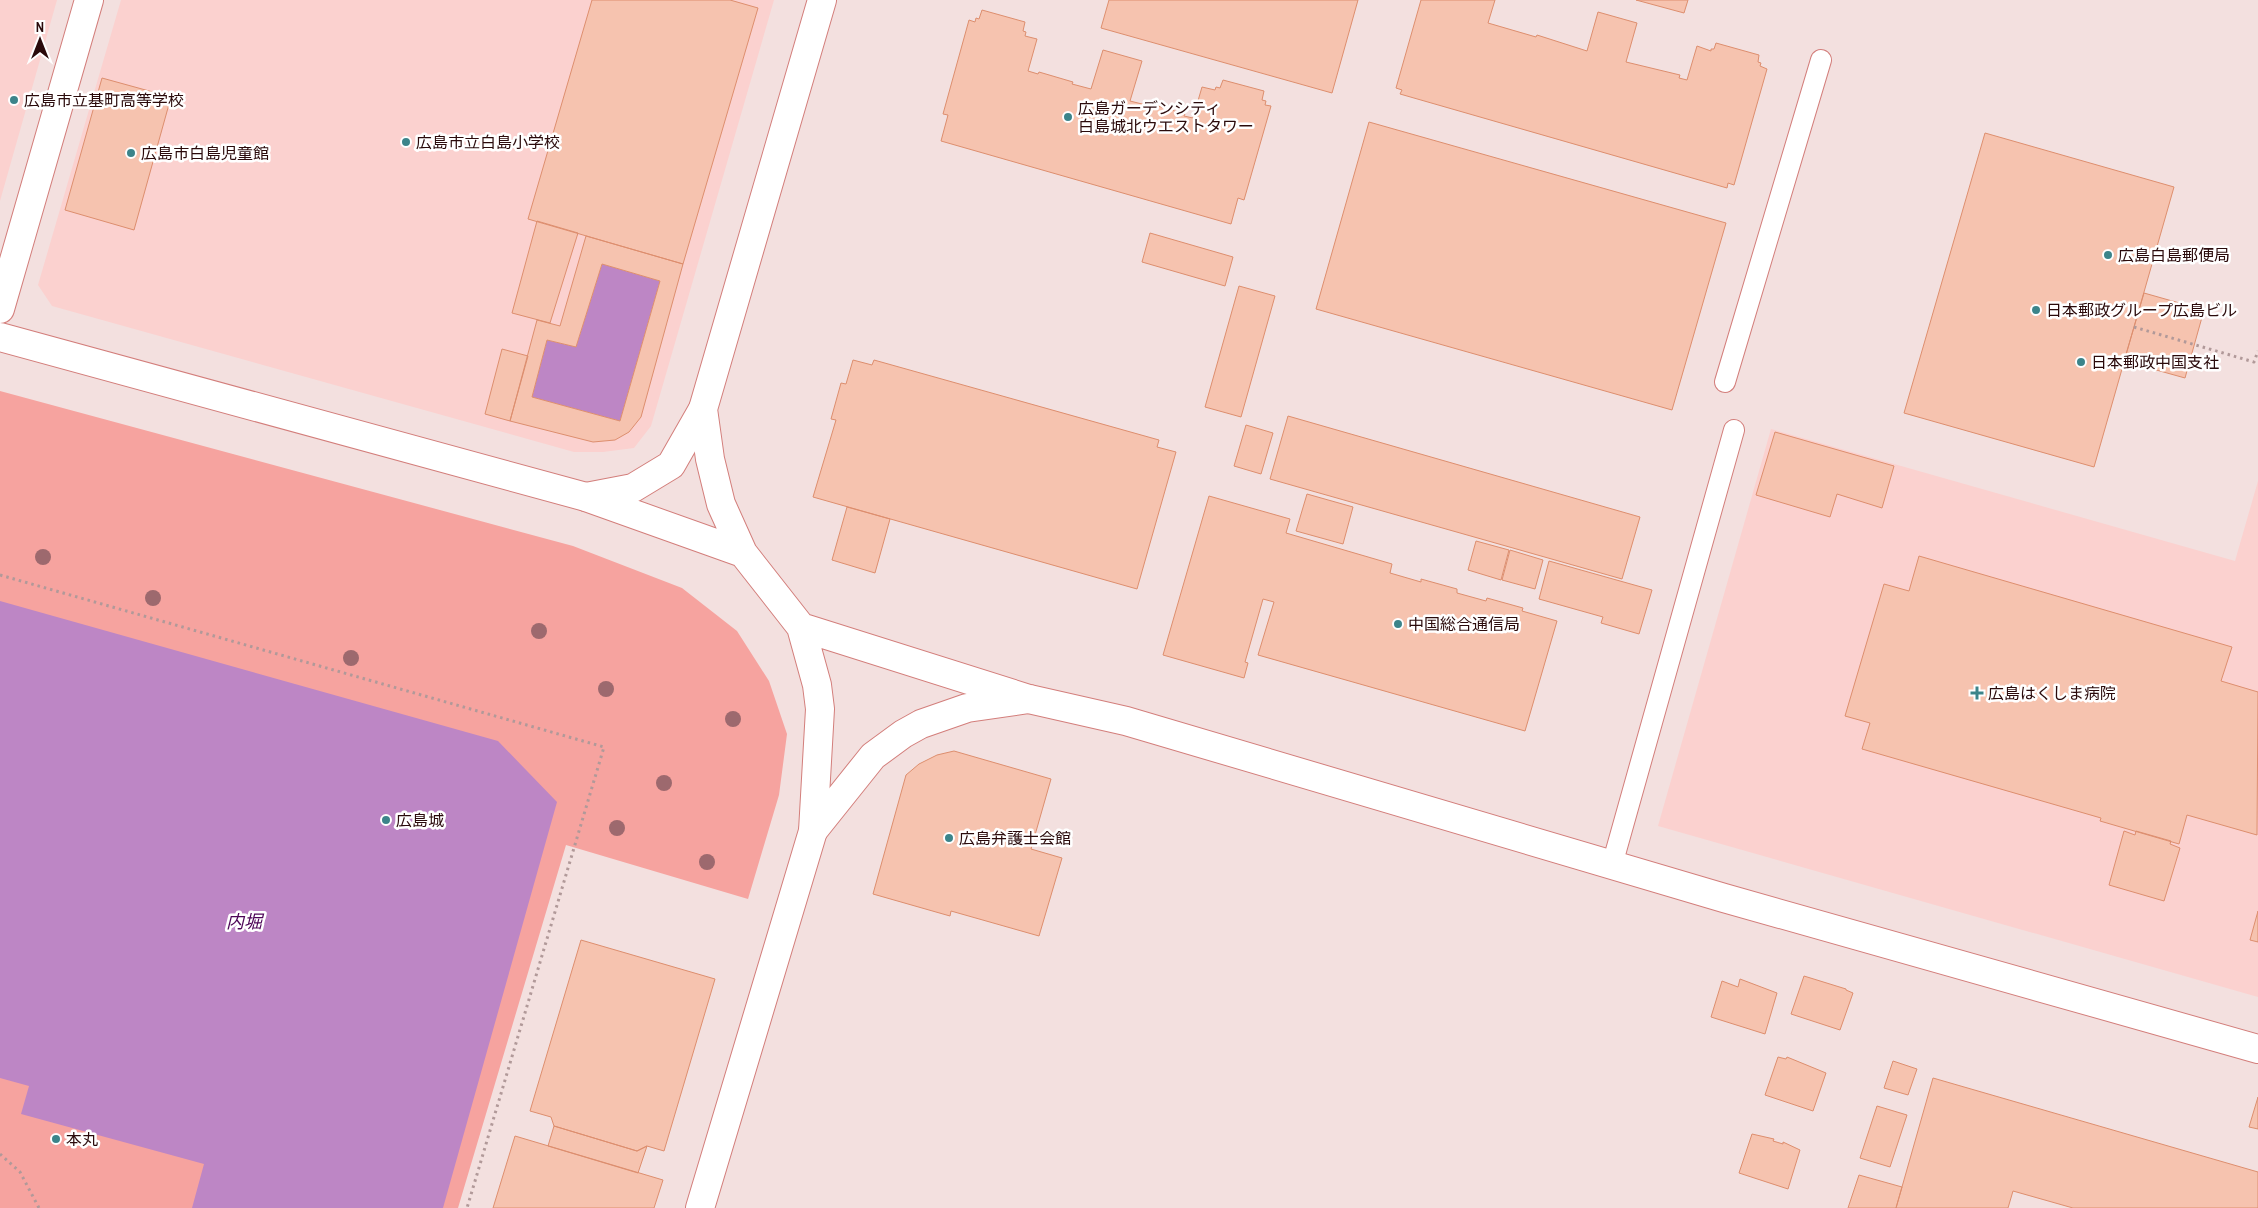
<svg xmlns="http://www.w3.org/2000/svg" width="2258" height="1208" font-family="'Archivo Narrow','Noto Sans JP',sans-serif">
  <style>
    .built { fill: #fbd1cf }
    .green { fill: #f6a39f }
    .water { fill: #bd86c5 }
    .building { fill: #f6c3af; stroke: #dd8e6e; fill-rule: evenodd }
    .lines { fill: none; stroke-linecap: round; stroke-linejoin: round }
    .service-casing { stroke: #d37e7b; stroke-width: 22 }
    .minor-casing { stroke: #d37e7b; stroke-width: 30 }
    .tertiary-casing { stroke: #d37e7b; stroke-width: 30 }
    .path { stroke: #b19999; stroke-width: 3; stroke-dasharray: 2.5 4; stroke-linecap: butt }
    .service { stroke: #fff; stroke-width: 20 }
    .minor { stroke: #fff; stroke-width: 28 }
    .tertiary { stroke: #fff; stroke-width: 28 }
    .tree { fill: #9d696e }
    .poi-dot { fill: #3c848a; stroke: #fff; stroke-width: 2 }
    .labels { text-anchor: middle; stroke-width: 5; stroke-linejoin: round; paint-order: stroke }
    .poi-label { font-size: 16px; fill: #2a0a0b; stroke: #fff; text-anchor: start }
    .water-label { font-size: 18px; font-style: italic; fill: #4d0557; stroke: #fff }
  </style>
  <rect width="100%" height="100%" fill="#f3e0df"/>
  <!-- built -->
  <path class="built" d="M0 0H57L0 201Z
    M121 0H774L651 426 634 448 603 452H574L52 306 38 285Z
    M1771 429 2235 561 2258 481V997L1658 826Z"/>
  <!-- green -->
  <path class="green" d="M0 391 573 546 682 588 737 631 769 681 787 734 779 795 748 899 566 845 458 1208H0Z"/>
  <!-- water -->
  <path class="water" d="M602 264 660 281 620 421 532 397 547 340 576 347Z
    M0 601 498 741 557 802 443 1208H192L204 1164 21 1114 29 1086 0 1078Z"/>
  <!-- building -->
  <path class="building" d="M592 0H730L758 8 683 264 528 219Z
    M1109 0H1358L1332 93 1101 28Z
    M1421 0H1495L1488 23 1536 37 1537 35 1587 51 1598 12 1637 23 1626 62 1680 75 1679 78 1687 80 1697 46 1711 51V49H1714L1716 43 1759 55 1758 62 1761 63 1760 66 1767 69 1734 185 1728 183 1727 188 1400 94 1402 90 1396 88Z
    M1636 0H1688L1684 13Z
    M982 10 1025 22 1023 31 1026 32 1025 36 1037 39 1028 71 1038 74 1039 72 1073 82 1072 84 1091 89 1103 50 1142 61 1130 101 1150 106 1151 104 1185 114 1184 116 1193 118 1202 87 1215 90 1216 87 1220 88 1223 80 1264 91 1262 100 1266 101 1265 105 1271 106 1244 200 1238 198 1231 224 941 141 948 115 943 114 969 20 975 22 976 18 979 19Z
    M102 78 171 97 134 230 65 210Z
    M1369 122 1726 223 1672 410 1316 309Z
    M1985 133 2174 187 2094 467 1904 413Z
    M537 221 578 233 550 323 512 313Z
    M1150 233 1233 257 1225 286 1142 262Z
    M586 236 683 264 641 417 629 432 615 440 593 442 510 421 537 320 560 326ZM602 264 660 281 620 421 532 397 547 340 576 347Z
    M1239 286 1275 296 1241 417 1205 407Z
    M2144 293 2204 310 2185 378 2124 361Z
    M502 349 528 356 510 421 485 414Z
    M853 360 872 365 874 360 1159 440 1157 447 1176 452 1137 589 813 497 836 420 831 419 841 383 846 384Z
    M1288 416 1640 517 1622 579 1270 479Z
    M1246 425 1273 433 1261 474 1234 466Z
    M1775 432 1894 466 1882 508 1837 494 1830 517 1756 495Z
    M1307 494 1353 507 1343 544 1296 531Z
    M1209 496 1290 519 1286 533 1392 564 1390 573 1421 582V579L1457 589V593L1486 601 1487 598 1523 608 1522 611 1557 621 1525 731 1258 655 1274 602 1263 599 1245 662 1248 663 1244 678 1163 655Z
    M847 507 890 519 875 573 832 560Z
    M1476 541 1509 550 1501 580 1468 570Z
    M1510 550 1543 560 1535 589 1502 580Z
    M1919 556 2232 647 2221 681 2258 692 2257 835 2187 815 2179 844 2100 821 2101 818 1862 749 1870 723 1845 716 1884 584 1909 591Z
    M1549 561 1652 590 1639 634 1601 623 1603 617 1539 599Z
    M954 751 1051 779 1031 849 1062 858 1039 936 951 911 950 916 873 894 906 775 919 764 937 755Z
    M2124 831 2135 835 2136 831 2171 841 2170 844 2180 848 2164 901 2109 885Z
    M2258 911V942L2250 940Z
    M581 940 715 979 664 1151 647 1146 637 1151 554 1126 551 1117 530 1111Z
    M1804 976 1846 989V990L1853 993 1840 1030 1791 1014Z
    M1740 979 1777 993 1765 1034 1711 1017 1722 981 1738 987Z
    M1778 1057 1786 1059 1787 1057 1826 1073 1813 1111 1765 1095Z
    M1893 1061 1917 1069 1908 1095 1884 1088Z
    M1933 1078 2258 1172V1208H2073L2013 1191 2008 1208H1896Z
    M2258 1097V1129L2249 1127Z
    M1877 1106 1907 1115 1890 1167 1860 1158Z
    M554 1126 637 1151 647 1146 638 1173 548 1146Z
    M1752 1134 1774 1139 1773 1141 1783 1144V1142L1800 1150 1788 1189 1739 1173Z
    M515 1136 663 1180 654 1208H493Z
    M1859 1175 1902 1187 1896 1208H1848Z"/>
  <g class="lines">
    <!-- service casing -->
    <g class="service-casing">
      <path id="service" d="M1725 382 1821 60
        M1612 865 1734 430"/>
    </g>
    <!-- minor casing -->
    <g class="minor-casing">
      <path id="minor" d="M0 309 89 0
        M586 497 633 488 671 465 703 409
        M813 831 873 756 903 734 921 724 967 708 1029 699"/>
    </g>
    <!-- tertiary casing -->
    <g class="tertiary-casing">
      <path id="tertiary" d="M0 337 586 497 743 553
        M801 627 1029 699 1126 721 1724 898 2258 1049
        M700 1208 813 831 820 709 817 685 801 627 743 553 721 504 710 459 703 409 822 0"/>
    </g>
    <!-- path -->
    <path class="path" d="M2134 327 2254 362 2258 351
      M0 575 604 747 467 1208
      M0 1154 20 1172 39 1208"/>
    <!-- service -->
    <use href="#service" class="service"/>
    <!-- minor -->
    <use href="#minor" class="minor"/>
    <!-- tertiary -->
    <use href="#tertiary" class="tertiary"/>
  </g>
  <!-- trees -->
  <g class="tree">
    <circle cx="43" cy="557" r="8"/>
    <circle cx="153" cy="598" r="8"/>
    <circle cx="539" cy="631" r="8"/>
    <circle cx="351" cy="658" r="8"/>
    <circle cx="606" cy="689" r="8"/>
    <circle cx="733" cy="719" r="8"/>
    <circle cx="664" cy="783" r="8"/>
    <circle cx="617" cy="828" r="8"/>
    <circle cx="707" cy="862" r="8"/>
  </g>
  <!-- markers -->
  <g class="poi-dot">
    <circle cx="14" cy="100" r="5"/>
    <circle cx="1068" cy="117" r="5"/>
    <circle cx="406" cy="142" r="5"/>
    <circle cx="131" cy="153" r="5"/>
    <circle cx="2108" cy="255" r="5"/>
    <circle cx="2036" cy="310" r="5"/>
    <circle cx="2081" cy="362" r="5"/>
    <circle cx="1398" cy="624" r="5"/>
    <path d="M1974.5 685.5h5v5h5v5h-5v5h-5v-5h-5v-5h5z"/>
    <circle cx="386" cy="820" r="5"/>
    <circle cx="949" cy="838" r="5"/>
    <circle cx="56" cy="1139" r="5"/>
  </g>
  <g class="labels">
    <!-- poi labels -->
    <g class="poi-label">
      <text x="24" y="106">広島市立基町高等学校</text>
      <text x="1078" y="114">広島ガーデンシティ<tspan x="1078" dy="18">白島城北ウエストタワー</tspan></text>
      <text x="416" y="148">広島市立白島小学校</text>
      <text x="141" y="159">広島市白島児童館</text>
      <text x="2118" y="261">広島白島郵便局</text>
      <text x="2046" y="316">日本郵政グループ広島ビル</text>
      <text x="2091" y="368">日本郵政中国支社</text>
      <text x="1408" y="630">中国総合通信局</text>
      <text x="1988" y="699">広島はくしま病院</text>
      <text x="396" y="826">広島城</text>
      <text x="959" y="844">広島弁護士会館</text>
      <text x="66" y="1145">本丸</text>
    </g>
    <!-- water labels -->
    <g class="water-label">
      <text x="244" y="928">内堀</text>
    </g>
  </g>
  <!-- north arrow -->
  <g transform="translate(40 40)" stroke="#ffffff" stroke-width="4" paint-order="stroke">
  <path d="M0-4L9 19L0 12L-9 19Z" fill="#2a0a0b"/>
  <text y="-8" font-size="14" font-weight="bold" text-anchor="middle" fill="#2a0a0b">N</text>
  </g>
</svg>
